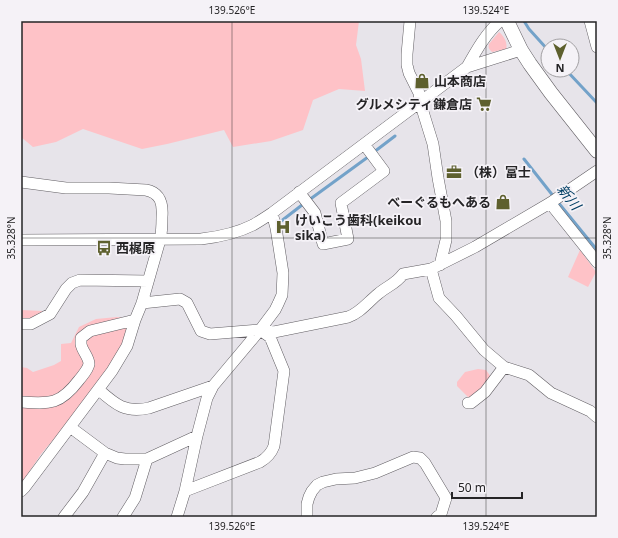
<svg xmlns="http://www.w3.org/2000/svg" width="618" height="538" font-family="'Noto Sans','Noto Sans JP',sans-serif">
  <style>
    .green { fill: #fec2c7 }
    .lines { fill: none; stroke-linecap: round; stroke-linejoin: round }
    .stream { stroke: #73a2c9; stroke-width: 3 }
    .minor-casing { stroke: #615e63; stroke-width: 12 }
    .major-casing { stroke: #615e63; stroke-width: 15 }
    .minor { stroke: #fff; stroke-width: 11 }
    .major { stroke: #fff; stroke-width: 14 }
    .ticks { fill: none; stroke: #252426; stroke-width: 1; stroke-opacity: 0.45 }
    .labels { text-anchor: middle; stroke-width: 3.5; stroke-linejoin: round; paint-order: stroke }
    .poi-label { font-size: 13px; font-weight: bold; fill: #252426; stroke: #f5f2f7; text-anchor: start }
    .water-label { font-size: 14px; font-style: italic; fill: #044065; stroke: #f5f2f7 }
    .neatline { fill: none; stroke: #252426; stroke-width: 1.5 }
    .ticks-label { font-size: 10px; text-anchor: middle; fill: #252426 }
  </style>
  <rect width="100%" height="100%" fill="#e7e4ea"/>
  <!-- green -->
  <path class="green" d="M21 21H359L356 45 361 59 365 91 339 89 313 100 303 130 271 141 233 147 224 130 167 144 142 149 83 129 56 142 33 147 21 137Z
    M499 32C504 36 508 43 506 49L492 52C489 49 488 48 489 44Z
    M580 250 596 272 588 287 568 277Z
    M21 310 43 311 33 318 21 320Z
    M117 317 125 318 85 330V364L60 395 47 400 21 399V367L27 368 33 372 54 365 61 361V344L71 343 79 327 96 319Z
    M129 327 119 351 110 368 69 421 41 454 21 484V405L36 407 85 379 84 342 94 333Z
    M478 369 486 370 491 377 480 390 472 398 468 397 457 386V382L465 372Z"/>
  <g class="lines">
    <!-- stream -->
    <path class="stream" d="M524 21 529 29 548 50
      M566 70 597 103
      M374 152 395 136
      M524 159 554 197
      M309 200 368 157
      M557 201 597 250
      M280 222 302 205"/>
    <!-- minor casing -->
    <g class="minor-casing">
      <path id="minor" d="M410 21 407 54V65L409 73 419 93 420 102 433 144 438 178 446 221V240L440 265
        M590 21 597 47
        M467 67C476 51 486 33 500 21
        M21 182 66 188H109L146 190C161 193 163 204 162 217 162 225 162 232 160 240L142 303 135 320 127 346 112 371 25 487 21 491
        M299 192 315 213 323 244 348 239 341 203 384 171 364 144
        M550 203 597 262
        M21 240 201 239C219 237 237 233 253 225 260 221 266 217 272 213L467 67 521 50
        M431 269 439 298 456 316 484 350 504 367 529 375 551 393 590 411 597 417
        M142 303 180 299 187 303 201 331 210 334 260 330 274 332 348 317C360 313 368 302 378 294 387 286 396 284 403 274L431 269 475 247 550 203 597 171
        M21 324H31L50 314 66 289 72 283 80 280 148 281
        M99 390C116 405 125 413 149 408L213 386
        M21 402C50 404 60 405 79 380 82 376 88 370 89 364 89 357 82 351 81 344 81 343 81 338 81 338L90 331 135 320
        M468 403H471L485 392 504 367
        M70 427 105 453 117 458 125 459H147L197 436
        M185 491 260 462C267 458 271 454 274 446L284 371 270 337 260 330
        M64 517 83 492 105 453
        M123 517 135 498 147 459
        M177 517 185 491 197 436 207 398 213 386 260 330 275 310 278 304 282 295 283 273 276 228 272 213
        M307 517V504L309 497 312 491 317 485 323 482 336 479 355 478 375 473 413 457 420 458 425 463 446 498 441 514 437 517"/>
    </g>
    <!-- major casing -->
    <g class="major-casing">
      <path id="major" d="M507 21 521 50 530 64 551 93 597 151"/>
    </g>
    <!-- minor -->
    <use href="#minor" class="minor"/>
    <!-- major -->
    <use href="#major" class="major"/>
  </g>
  <!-- ticks -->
  <path class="ticks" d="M232 21V517M486 21V517M21 238H597"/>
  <!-- icons -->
  <defs>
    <g id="shop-bare" transform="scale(1.2)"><path d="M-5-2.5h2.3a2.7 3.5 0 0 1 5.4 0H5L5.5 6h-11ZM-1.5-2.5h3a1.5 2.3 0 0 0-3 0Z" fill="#5e602e" stroke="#f5f2f7" stroke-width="2.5" paint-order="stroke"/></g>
    <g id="supermarket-bare" transform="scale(1.2)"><path d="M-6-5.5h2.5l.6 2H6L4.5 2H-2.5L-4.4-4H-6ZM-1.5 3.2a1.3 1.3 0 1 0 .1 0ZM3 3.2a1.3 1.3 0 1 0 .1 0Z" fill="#5e602e" stroke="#f5f2f7" stroke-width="2.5" paint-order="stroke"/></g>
    <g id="office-bare" transform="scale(1.2)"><path d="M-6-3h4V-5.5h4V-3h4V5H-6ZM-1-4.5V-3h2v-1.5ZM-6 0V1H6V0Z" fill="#5e602e" stroke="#f5f2f7" stroke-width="2.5" paint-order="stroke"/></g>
    <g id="hospital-bare" transform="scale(1.2)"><path d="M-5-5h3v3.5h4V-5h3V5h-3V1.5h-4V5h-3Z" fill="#5e602e" stroke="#f5f2f7" stroke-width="2.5" paint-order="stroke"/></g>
    <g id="bus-bare" transform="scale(1.2)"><path d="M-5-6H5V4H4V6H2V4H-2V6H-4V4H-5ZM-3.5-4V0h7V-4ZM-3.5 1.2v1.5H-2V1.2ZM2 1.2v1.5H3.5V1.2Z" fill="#5e602e" stroke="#f5f2f7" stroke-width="2.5" paint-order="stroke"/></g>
  </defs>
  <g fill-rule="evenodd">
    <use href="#shop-bare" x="422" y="81"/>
    <use href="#supermarket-bare" x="484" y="104"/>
    <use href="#office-bare" x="454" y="172"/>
    <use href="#shop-bare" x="503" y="202"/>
    <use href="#hospital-bare" x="283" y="227"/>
    <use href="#bus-bare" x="104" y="248"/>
  </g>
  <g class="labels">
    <!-- poi labels -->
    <g class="poi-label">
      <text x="434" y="86">山本商店</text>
      <text x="472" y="109" text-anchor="end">グルメシティ鎌倉店</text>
      <text x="466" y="177">（株）富士</text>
      <text x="491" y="207" text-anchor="end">べーぐるもへある</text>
      <text x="295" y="225">けいこう歯科(keikou<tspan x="295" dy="15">sika)</tspan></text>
      <text x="116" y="253">西梶原</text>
    </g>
    <!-- water labels -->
    <g class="water-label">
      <text transform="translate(569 197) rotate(51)" y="5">新川</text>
    </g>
  </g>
  <!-- border -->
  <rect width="618" height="538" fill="none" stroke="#f5f2f7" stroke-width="44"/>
  <!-- north arrow -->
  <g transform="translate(560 58) rotate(180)"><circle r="19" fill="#f5f2f7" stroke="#a2a0a3"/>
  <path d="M0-3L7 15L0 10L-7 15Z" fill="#5e602e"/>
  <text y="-6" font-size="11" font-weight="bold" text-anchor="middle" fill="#252426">N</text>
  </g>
  <!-- scale -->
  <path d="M452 492v6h70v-6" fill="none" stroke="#252426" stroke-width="2"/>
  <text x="458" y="492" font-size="12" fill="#252426" stroke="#f5f2f7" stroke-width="3" paint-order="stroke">50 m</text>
  <rect x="22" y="22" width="574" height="494" class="neatline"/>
  <g class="ticks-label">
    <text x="232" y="14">139.526°E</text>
    <text x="486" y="14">139.524°E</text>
    <text transform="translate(607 238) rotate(-90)" y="4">35.328°N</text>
    <text transform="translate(11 238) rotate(-90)" y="4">35.328°N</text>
    <text x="232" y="530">139.526°E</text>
    <text x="486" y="530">139.524°E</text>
  </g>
</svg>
